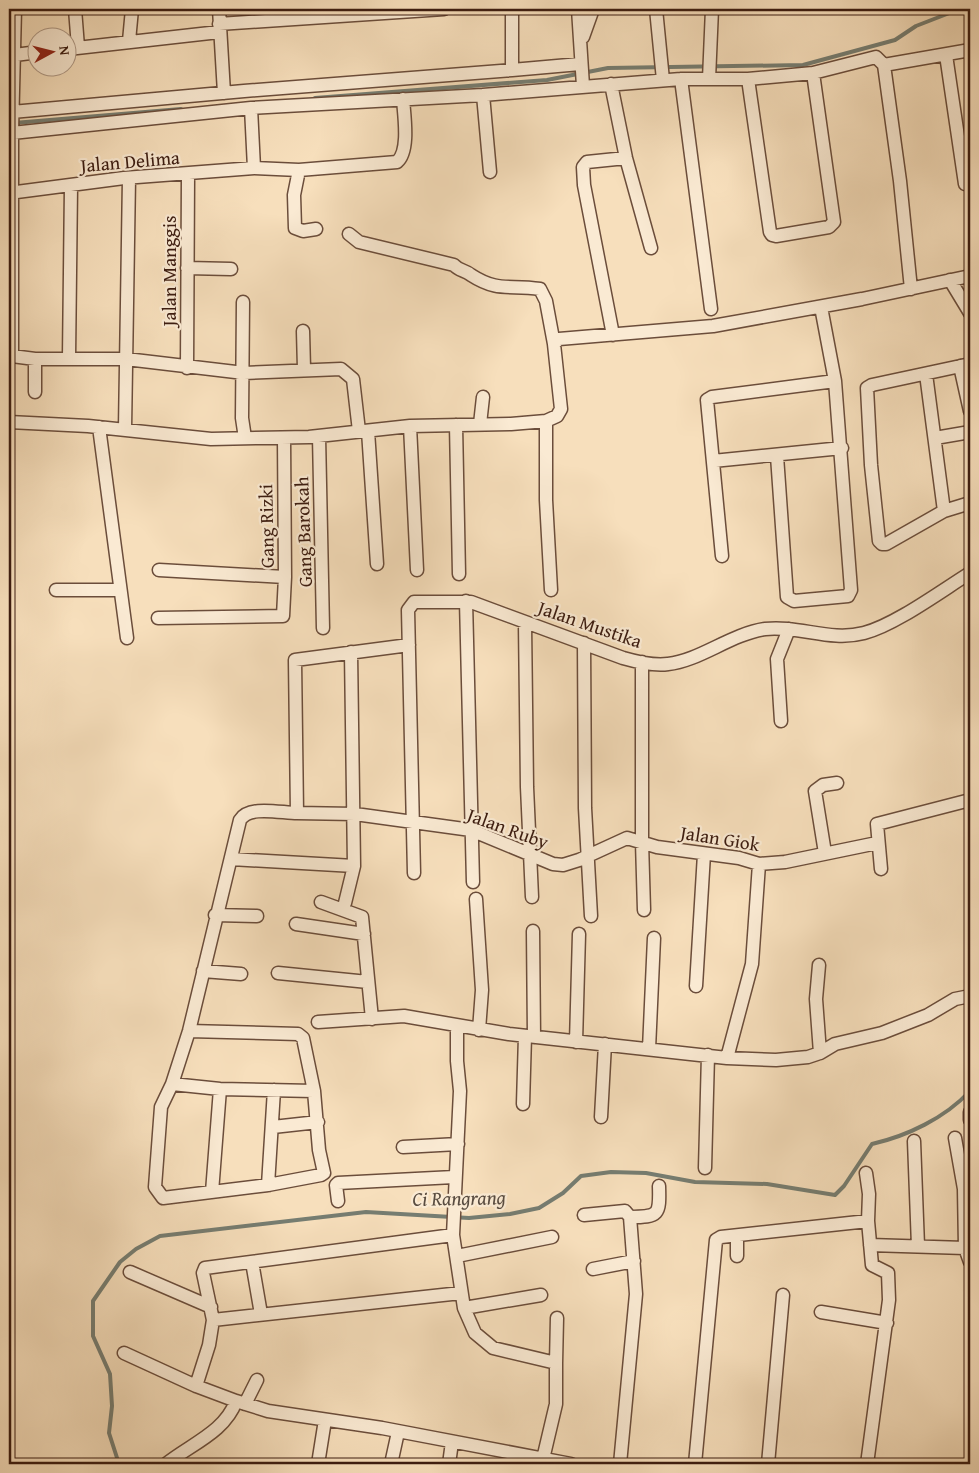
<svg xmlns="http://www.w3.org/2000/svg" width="979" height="1473" font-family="'Gentium Book Plus',serif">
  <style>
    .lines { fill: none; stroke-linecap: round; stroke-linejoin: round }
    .stream { stroke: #767d71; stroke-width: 4 }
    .minor-casing { stroke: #6b4d3b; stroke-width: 15 }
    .minor { stroke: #faead3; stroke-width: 12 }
    .labels { text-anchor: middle; stroke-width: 4.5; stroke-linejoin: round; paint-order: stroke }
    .street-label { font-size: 19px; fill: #3c1c10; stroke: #faead3 }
    .water-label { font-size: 20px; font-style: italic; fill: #594c40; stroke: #faead3 }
  </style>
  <rect width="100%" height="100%" fill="#f7dfbc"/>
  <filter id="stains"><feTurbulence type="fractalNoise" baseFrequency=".004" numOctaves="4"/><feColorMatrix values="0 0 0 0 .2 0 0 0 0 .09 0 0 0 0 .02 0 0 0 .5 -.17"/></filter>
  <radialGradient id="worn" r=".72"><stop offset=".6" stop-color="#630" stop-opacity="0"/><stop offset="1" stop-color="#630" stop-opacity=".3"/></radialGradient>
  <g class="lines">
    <!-- stream -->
    <path class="stream" d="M315 98 547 80 608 68 803 65 895 40 916 26 952 12H970
      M14 123 181 109
      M119 1464 109 1433 112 1406 110 1374 93 1336V1301L120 1262 136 1249 160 1236 366 1212 469 1218 510 1214 539 1208 563 1193 581 1176 611 1172 646 1173 695 1182 767 1184 835 1195 844 1186 872 1144C907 1136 945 1118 970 1091"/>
    <!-- minor casing -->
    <g class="minor-casing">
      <path id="minor" d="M15 9 12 131V356L35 359H126L244 373 341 369 353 379 359 431
        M75 9 78 47
        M219 9 224 93
        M578 9 583 86
        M656 9 663 80
        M219 24 444 9
        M583 37 593 9
        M129 41 132 9
        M68 49 219 32
        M15 55 38 52
        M946 55 965 184
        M884 65 970 50
        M512 70 580 64
        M681 79 711 309
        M709 79 712 9
        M748 79 770 232 772 235 776 236 829 227 834 222 813 73
        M611 84 626 158 651 248
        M483 95 490 172
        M251 108 254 168
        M12 112 244 91 512 70V9
        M12 133 251 108 483 95 681 79H748L813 73 876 57 884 65 900 181 911 289
        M299 170 294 195 295 228 303 231 316 229
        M9 193 124 178 254 168 299 170 397 162C410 151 404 115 403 99
        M349 234 359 242 454 265C459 271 465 270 471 275 499 293 510 284 540 289L546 301 554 344
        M187 268 231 269
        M950 280 970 313
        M243 302 242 418 245 438
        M303 331 304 369
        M613 335 584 185 583 167 587 162 626 158
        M69 358 71 186
        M960 366 970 411
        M187 368 188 175
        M926 374 944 511 886 544H882L879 541 871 465 867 388 872 385 970 364
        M35 392V359
        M546 421V500L551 590
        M9 422 88 426 211 439 309 437 410 426 511 424 546 421 557 416 561 409 554 344 559 339 713 326 862 299 970 276
        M480 424 483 397
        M456 425 459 574
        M410 426 417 570
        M99 427 127 638
        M125 429 129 178
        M368 431 377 564
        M319 436 323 628
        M935 438 970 432
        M777 456 787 597 794 601 848 596 851 590 835 381 821 307
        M713 461 842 448
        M944 511 970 503
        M722 556 707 400 712 397 835 381
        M159 570 285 577
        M56 590H120
        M466 601 473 882
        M158 618 283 616 285 577 284 438
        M525 623 527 787 532 897
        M584 643 585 808 591 916
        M642 662V842L644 910
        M781 721 777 659 789 629
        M297 813 355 814 471 830 553 864 563 865 579 860 627 838 657 847 739 858 759 864 785 862 877 843
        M825 853 815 791 823 785 837 783
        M231 859 354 866 351 652
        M881 869 877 824 970 800
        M414 873 408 610 414 602H471L623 658C637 662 654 666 668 664 699 661 731 634 765 629 799 625 830 642 864 633 895 625 941 591 970 573
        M476 899 482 990 479 1030
        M321 902 362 917 372 1019
        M345 903 354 866
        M215 915 257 916
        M296 924 364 934
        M533 931 534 1037
        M203 971 241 974
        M278 973 368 982
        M696 986 704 854
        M318 1022 404 1016 509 1034 727 1058 776 1060 808 1057 820 1053 816 999 819 965
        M457 1026V1061L460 1091 453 1235 464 1308 475 1333 493 1348 556 1363V1404L543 1459
        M189 1031 298 1034 303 1038 314 1091 319 1150 324 1173 321 1175 268 1185 163 1198 155 1187 161 1107 172 1084 189 1031 240 820C249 805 281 813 297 813L295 660 409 645
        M576 1042 579 934
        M649 1049 654 938
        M820 1053 835 1044 882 1033 928 1015 955 999 970 996
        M727 1058 752 964 759 864
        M172 1084 220 1089 314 1091
        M523 1104 525 1036
        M970 1112V1120
        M601 1117 605 1044
        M273 1127 318 1122
        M914 1141 918 1246
        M403 1147 458 1144
        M705 1168 708 1055
        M866 1173 869 1194 868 1221
        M268 1185 274 1090
        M212 1192 220 1089
        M338 1201 336 1185 338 1183 454 1177
        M584 1215 625 1211 630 1217 636 1294 620 1464
        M630 1217C659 1217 660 1215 659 1186
        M737 1236V1256
        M870 1245 965 1248 964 1189 955 1138
        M965 1248 970 1262
        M457 1256 552 1237
        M252 1262 261 1314
        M593 1269 634 1261
        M130 1272 211 1307
        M464 1308 541 1295
        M821 1312 887 1323
        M213 1320 461 1293
        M124 1353 196 1386 236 1401
        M556 1363 557 1318
        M196 1386 209 1345 213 1320 203 1273 205 1268 453 1235
        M245 1404 257 1380
        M166 1464C191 1444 225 1432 236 1401L268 1411 382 1428 571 1464
        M318 1464 325 1420
        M391 1464 398 1432
        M449 1464 452 1442
        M695 1464 716 1240 721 1237 868 1221 872 1265 888 1273 889 1300 867 1464
        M768 1464 783 1295"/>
    </g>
    <!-- minor -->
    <use href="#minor" class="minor"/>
  </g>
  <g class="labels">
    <!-- street labels -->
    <g class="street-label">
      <text transform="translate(130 161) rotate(-5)" y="7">Jalan Delima</text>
      <text transform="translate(169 271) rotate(-90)" y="7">Jalan Manggis</text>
      <text transform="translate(266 526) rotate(-91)" y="7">Gang Rizki</text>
      <text transform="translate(303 532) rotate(-92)" y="7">Gang Barokah</text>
      <text transform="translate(590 624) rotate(19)" y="7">Jalan Mustika</text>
      <text transform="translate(508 828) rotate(20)" y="7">Jalan Ruby</text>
      <text transform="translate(720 838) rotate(9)" y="7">Jalan Giok</text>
    </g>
    <!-- water labels -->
    <g class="water-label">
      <text transform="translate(459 1198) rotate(-1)" y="7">Ci Rangrang</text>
    </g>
  </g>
  <!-- margin -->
  <rect width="979" height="1473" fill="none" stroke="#f7dfbc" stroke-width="30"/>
  <rect x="10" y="10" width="959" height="1453" fill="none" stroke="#3c1c10" stroke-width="2.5"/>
  <rect x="15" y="15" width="949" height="1443" fill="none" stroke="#3c1c10"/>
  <!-- north arrow -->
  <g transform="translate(52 52) rotate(83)"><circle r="24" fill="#faead3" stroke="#ae9885"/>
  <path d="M0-4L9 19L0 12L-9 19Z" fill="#8f2418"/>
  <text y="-8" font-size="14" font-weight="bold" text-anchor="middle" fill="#3c1c10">N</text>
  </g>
  <rect width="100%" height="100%" filter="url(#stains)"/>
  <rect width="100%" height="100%" fill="url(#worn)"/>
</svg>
